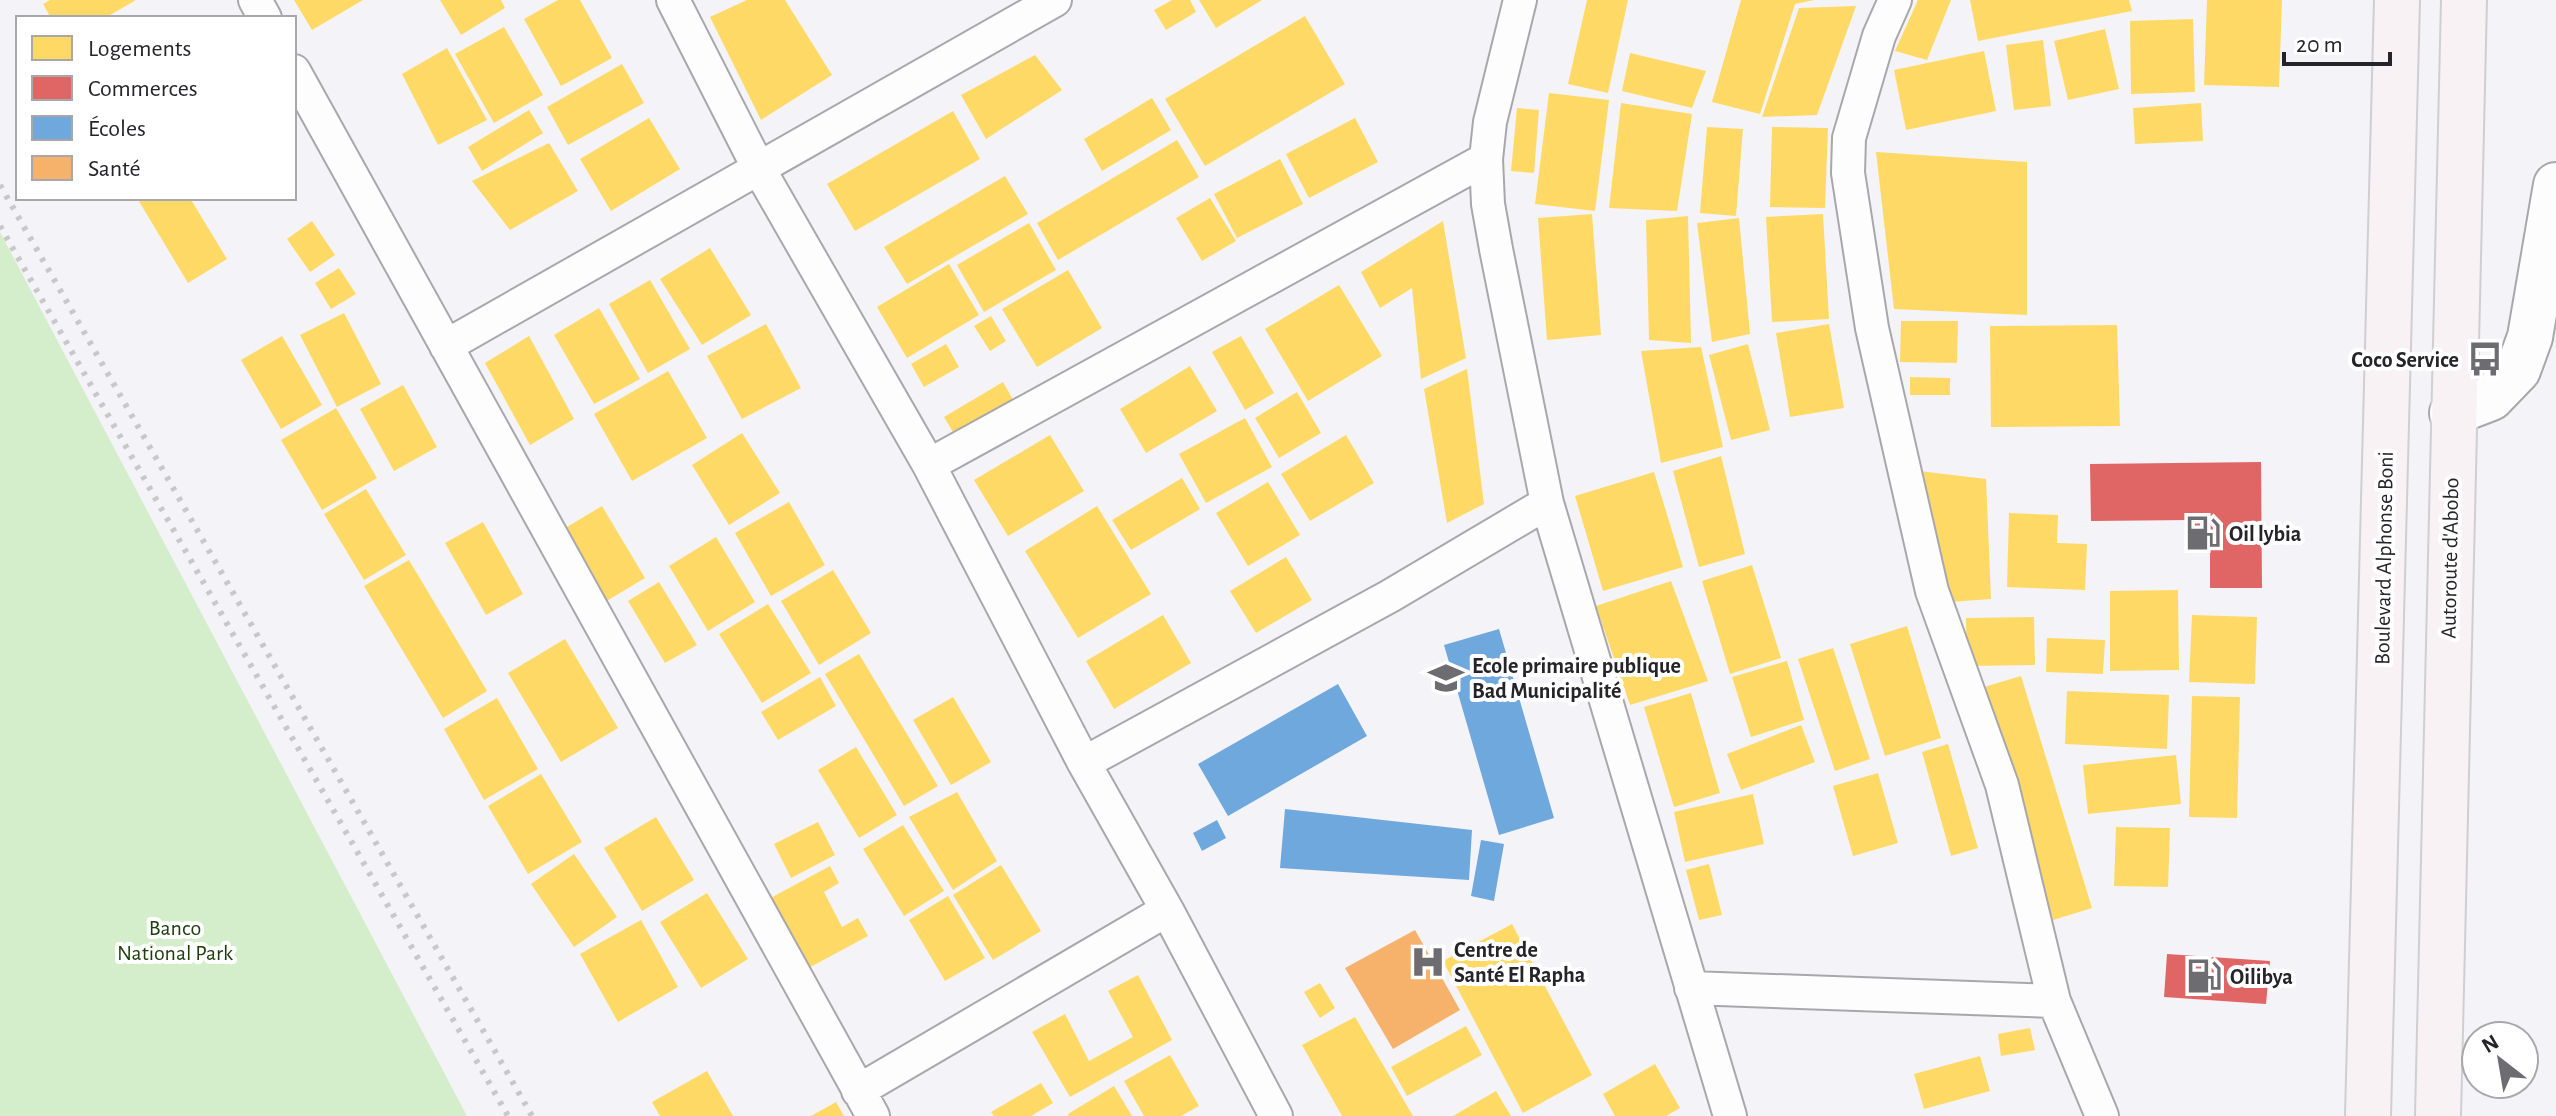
<svg xmlns="http://www.w3.org/2000/svg" width="2556" height="1116" font-family="'Alegreya Sans',sans-serif">
  <style>
    .green { fill: #d4eecb }
    .homes { fill: #ffd966 }
    .shops { fill: #e06666 }
    .schools { fill: #6fa8dc }
    .health { fill: #f6b26b }
    .lines { fill: none; stroke-linecap: round; stroke-linejoin: round }
    .street-casing { stroke: #a8a7ab; stroke-width: 36 }
    .secondary-casing { stroke: #a8a7ab; stroke-width: 48 }
    .primary-casing { stroke: #cfcfd2; stroke-width: 48 }
    .street { stroke: #fdfdfe; stroke-width: 32 }
    .secondary { stroke: #fdfdfe; stroke-width: 44 }
    .primary { stroke: #f8f2f5; stroke-width: 44 }
    .rail { stroke: #c9c8c9; stroke-width: 6; stroke-dasharray: 4 8; stroke-linecap: butt }
    .labels { text-anchor: middle; stroke-width: 8; stroke-linejoin: round; paint-order: stroke }
    .poi-label { font-size: 22px; font-weight: bold; fill: #252428; stroke: #fff; text-anchor: start }
    .street-label { font-size: 22px; fill: #252428; stroke: #fff }
    .park-label { font-size: 22px; fill: #1d3d0a; stroke: #fff }
  </style>
  <rect width="100%" height="100%" fill="#f4f3f8"/>
  <!-- green -->
  <path class="green" d="M0 232 467 1116H0Z"/>
  <!-- homes -->
  <path class="homes" d="M50 0H136L105 18H51L43 4Z
    M294 0H363L312 30Z
    M440 0H501L505 8 461 35Z
    M558 0H580L612 58 561 86 524 19Z
    M747 0H785L832 75 761 120 710 17Z
    M1172 0H1190L1196 12 1166 30 1154 10Z
    M1199 0H1262L1216 28Z
    M1587 0H1628L1608 93 1568 84Z
    M1741 0H1814L1795 4 1760 114 1712 102Z
    M1918 0H1951L1927 60 1895 51Z
    M1970 0H2129L2132 11 1978 41Z
    M2207 0H2282L2279 87 2204 85Z
    M1856 6 1817 115 1762 117 1799 8Z
    M1305 16 1345 84 1205 166 1165 99Z
    M2193 19 2195 92 2131 94 2130 21Z
    M504 27 543 95 494 123 455 54Z
    M2105 29 2119 89 2068 100 2054 41Z
    M2043 40 2051 106 2014 110 2006 45Z
    M447 48 487 120 438 145 402 74Z
    M1984 51 1996 111 1906 130 1894 70Z
    M1630 53 1706 71 1692 108 1622 91Z
    M1035 55 1062 90 986 139 961 95Z
    M622 64 644 103 568 145 547 107Z
    M1549 93 1609 100 1595 211 1535 204Z
    M1152 98 1171 130 1102 171 1084 139Z
    M1621 103 1692 114 1677 211 1609 208Z
    M2201 103 2203 141 2135 144 2133 108Z
    M1517 108 1539 110 1534 173 1511 171Z
    M529 110 543 133 482 171 468 147Z
    M953 111 980 159 855 231 827 184Z
    M649 118 680 169 611 211 580 159Z
    M1355 118 1378 162 1309 198 1286 154Z
    M1707 127 1743 129 1736 216 1700 213Z
    M1772 127 1828 128 1825 208 1770 207Z
    M1177 140 1199 177 1058 260 1037 223Z
    M549 143 578 191 510 230 472 181Z
    M1876 152 2027 162V315L1894 309Z
    M1280 159 1303 204 1237 238 1214 194Z
    M1005 176 1028 214 907 284 884 247Z
    M137 198H190L227 259 188 283Z
    M1210 198 1236 241 1202 261 1176 218Z
    M1592 214 1601 335 1547 340 1538 218Z
    M1823 214 1829 319 1772 322 1766 217Z
    M1688 216 1691 343 1649 340 1646 220Z
    M1739 218 1750 334 1712 342 1697 223Z
    M312 221 335 255 310 272 287 239Z
    M1443 221 1466 358 1421 379 1412 288 1380 308 1361 272Z
    M1029 223 1056 270 984 312 957 265Z
    M710 248 751 315 702 345 660 279Z
    M949 264 979 315 907 358 877 307Z
    M339 268 356 294 331 309 315 283Z
    M1068 270 1102 328 1037 367 1002 309Z
    M650 280 690 349 648 373 609 304Z
    M1339 285 1382 356 1308 401 1265 329Z
    M599 308 640 379 594 404 554 335Z
    M344 313 381 384 337 407 300 335Z
    M991 316 1006 341 990 351 974 326Z
    M1901 321H1958L1957 363 1900 362Z
    M766 324 801 388 742 419 707 356Z
    M1829 324 1844 408 1790 417 1776 333Z
    M2117 325 2120 426 1991 427 1990 326Z
    M282 336 322 405 281 429 241 360Z
    M529 336 574 419 530 445 485 363Z
    M1241 336 1274 393 1245 410 1212 352Z
    M946 344 959 367 924 387 911 364Z
    M1748 344 1770 430 1731 440 1709 355Z
    M1701 347 1723 447 1661 463 1641 351Z
    M1190 366 1217 411 1146 453 1120 409Z
    M1467 369 1484 504 1447 523 1424 389Z
    M668 371 707 438 632 481 594 414Z
    M1910 377 1950 378V395H1910Z
    M1003 382 1019 410 960 444 944 417Z
    M403 385 437 447 394 471 360 409Z
    M1297 392 1321 433 1279 458 1255 418Z
    M336 408 377 478 322 510 281 440Z
    M1245 418 1272 467 1206 503 1179 454Z
    M742 433 780 493 729 525 692 465Z
    M1050 435 1084 491 1008 536 974 480Z
    M1346 435 1374 483 1310 521 1281 474Z
    M1721 456 1745 554 1699 567 1673 471Z
    M1919 471 1986 479 1991 599 1950 602Z
    M1654 472 1683 567 1603 591 1575 496Z
    M1182 478 1200 509 1131 550 1112 520Z
    M1268 482 1300 535 1248 566 1216 513Z
    M366 489 406 555 364 580 324 514Z
    M789 502 825 565 771 596 735 533Z
    M602 506 645 578 600 605 557 533Z
    M1097 506 1151 594 1078 638 1025 551Z
    M2009 513 2058 515 2057 543 2087 544 2085 590 2007 587Z
    M483 522 523 594 486 615 445 543Z
    M716 537 755 602 708 631 669 566Z
    M1286 557 1312 600 1256 633 1230 591Z
    M409 560 487 691 443 718 364 586Z
    M1752 565 1781 658 1730 674 1702 581Z
    M833 570 871 633 819 665 781 601Z
    M1671 581 1708 681 1630 705 1596 606Z
    M659 582 697 645 665 663 628 601Z
    M2178 590 2179 670 2110 671V591Z
    M768 604 811 673 762 703 719 634Z
    M1163 615 1191 663 1114 709 1086 661Z
    M2192 615 2257 617 2255 684 2189 682Z
    M2034 617 2035 665 1967 666 1966 618Z
    M1907 626 1941 738 1885 756 1850 644Z
    M2047 638 2105 640 2103 674 2046 672Z
    M565 639 618 728 561 762 508 673Z
    M1833 648 1870 759 1835 771 1798 659Z
    M859 654 938 786 904 806 825 674Z
    M1787 661 1804 720 1751 737 1732 677Z
    M2021 676 2092 908 2053 920 1981 688Z
    M820 677 836 706 778 740 761 712Z
    M2067 691 2169 695 2167 749 2065 744Z
    M1691 693 1720 793 1674 807 1644 707Z
    M2192 696 2240 697 2237 818 2189 817Z
    M953 697 991 762 951 785 913 720Z
    M497 698 538 769 484 800 444 729Z
    M1801 725 1815 762 1741 790 1727 754Z
    M1948 744 1978 848 1951 856 1922 752Z
    M856 747 897 815 859 838 818 770Z
    M2176 755 2181 804 2088 814 2083 765Z
    M1878 773 1898 843 1853 856 1833 786Z
    M541 774 582 842 528 874 488 806Z
    M957 792 997 861 953 890 909 817Z
    M1753 794 1764 844 1685 862 1674 812Z
    M656 817 694 880 642 911 604 848Z
    M818 822 835 855 791 878 774 844Z
    M903 825 944 891 904 916 863 849Z
    M2116 827 2170 828 2168 887 2114 886Z
    M574 854 617 917 574 947 531 884Z
    M1709 864 1722 915 1699 920 1686 870Z
    M1001 865 1041 931 993 960 953 895Z
    M830 866 839 883 824 892 842 927 858 918 868 936 803 971 765 901Z
    M707 893 748 959 701 988 660 922Z
    M948 896 985 958 945 981 909 920Z
    M641 920 678 987 618 1022 580 954Z
    M1512 924 1592 1075 1523 1113 1443 961Z
    M1138 975 1172 1040 1070 1097 1032 1032 1065 1014 1089 1061 1133 1037 1108 991Z
    M1320 983 1335 1008 1320 1018 1304 992Z
    M1355 1017 1413 1116H1342L1302 1045Z
    M1466 1026 1482 1055 1407 1096 1391 1067Z
    M2030 1028 2035 1050 2001 1056 1998 1034Z
    M1170 1055 1199 1106 1181 1116H1144L1124 1081Z
    M1980 1056 1990 1091 1924 1109 1914 1074Z
    M1655 1064 1680 1108 1666 1116H1615L1603 1094Z
    M707 1071 733 1116H660L652 1102Z
    M1041 1083 1053 1103 1031 1116H994L991 1112Z
    M1114 1086 1132 1116H1069L1068 1114Z
    M1496 1091 1511 1116H1453Z
    M836 1102 844 1116H811Z"/>
  <!-- shops -->
  <path class="shops" d="M2261 462 2262 588H2210V550H2190V520L2091 521 2090 464Z
    M2167 954 2270 961 2266 1004 2164 997Z"/>
  <!-- schools -->
  <path class="schools" d="M1499 629 1554 818 1499 835 1444 645Z
    M1338 684 1367 736 1228 816 1198 764Z
    M1285 809 1472 830 1469 880 1280 868Z
    M1217 820 1226 838 1202 851 1193 833Z
    M1481 840 1504 844 1494 901 1471 896Z"/>
  <!-- health -->
  <path class="health" d="M1415 930 1460 1010 1393 1049 1345 968Z"/>
  <g class="lines">
    <!-- street casing -->
    <g class="street-casing">
      <path id="street" d="M255 0 265 18
        M673 0 759 169 929 465 1084 763 1167 910 1276 1116
        M1520 0 1490 122 1486 159 1488 204 1496 249 1547 503 1730 1116
        M1895 0 1879 36 1849 138 1848 173 1872 328 1932 591 2002 785 2054 1001 2102 1116
        M294 71 873 1116
        M446 346 1055 0
        M929 465 1486 159
        M1084 763 1390 596 1547 503
        M1691 988 2054 1001
        M858 1091 1167 910"/>
    </g>
    <!-- secondary casing -->
    <g class="secondary-casing">
      <path id="secondary" d="M2452 413 2491 398 2518 370 2530 337 2556 185"/>
    </g>
    <!-- primary casing -->
    <g class="primary-casing">
      <path id="primary" d="M2368 1116 2397 0
        M2438 1116 2464 0"/>
    </g>
    <!-- street -->
    <use href="#street" class="street"/>
    <!-- secondary -->
    <use href="#secondary" class="secondary"/>
    <!-- primary -->
    <use href="#primary" class="primary"/>
    <!-- rail -->
    <path class="rail" d="M0 185 532 1116
      M0 226 508 1116"/>
  </g>
  <!-- icons -->
  <defs>
    <g id="bus-bare" transform="scale(2.76)"><path d="M-5-6H5V4H4V6H2V4H-2V6H-4V4H-5ZM-3.5-4V0h7V-4ZM-3.5 1.2v1.5H-2V1.2ZM2 1.2v1.5H3.5V1.2Z" fill="#6d6c71" stroke="#fff" stroke-width="2.5" paint-order="stroke"/></g>
    <g id="fuel-bare" transform="scale(2.76)"><path d="M-5.5-6h7V0h2V4h1.3V-2.5L3-4.5l.8-.8L6-3V5H2.5V1h-1V6h-7ZM-4.2-4.7v3.2H.2V-4.7Z" fill="#6d6c71" stroke="#fff" stroke-width="2.5" paint-order="stroke"/></g>
    <g id="school-bare" transform="scale(2.76)"><path d="M0-5L7-2L0 1L-7-2ZM-4 1L0 2.5L4 1V4Q0 6-4 4Z" fill="#6d6c71" stroke="#fff" stroke-width="2.5" paint-order="stroke"/></g>
    <g id="hospital-bare" transform="scale(2.76)"><path d="M-5-5h3v3.5h4V-5h3V5h-3V1.5h-4V5h-3Z" fill="#6d6c71" stroke="#fff" stroke-width="2.5" paint-order="stroke"/></g>
  </defs>
  <g fill-rule="evenodd">
    <use href="#bus-bare" x="2485" y="359"/>
    <use href="#fuel-bare" x="2203" y="533"/>
    <use href="#school-bare" x="1446" y="678"/>
    <use href="#hospital-bare" x="1428" y="962"/>
    <use href="#fuel-bare" x="2204" y="976"/>
  </g>
  <g class="labels">
    <!-- poi labels -->
    <g class="poi-label">
      <text x="2459" y="367" text-anchor="end">Coco Service</text>
      <text x="2229" y="541">Oil lybia</text>
      <text x="1472" y="673">Ecole primaire publique<tspan x="1472" dy="25">Bad Municipalité</tspan></text>
      <text x="1454" y="957">Centre de<tspan x="1454" dy="25">Santé El Rapha</tspan></text>
      <text x="2230" y="984">Oilibya</text>
    </g>
    <!-- street labels -->
    <g class="street-label">
      <text transform="translate(2383 558) rotate(-89)" y="8">Boulevard Alphonse Boni</text>
      <text transform="translate(2449 558) rotate(-89)" y="8">Autoroute d'Abobo</text>
    </g>
    <!-- park labels -->
    <g class="park-label">
      <text x="175" y="935">Banco<tspan x="175" dy="25">National Park</tspan></text>
    </g>
  </g>
  <!-- legend -->
  <rect x="16" y="16" width="280" height="184" fill="#ffffff" stroke="#a8a7a9" stroke-width="2"/>
  <rect x="32" y="36" width="40" height="24" fill="#ffd966" stroke="#a8a7a9" stroke-width="2"/>
  <text x="88" y="56" font-size="24" fill="#252428">Logements</text>
  <rect x="32" y="76" width="40" height="24" fill="#e06666" stroke="#a8a7a9" stroke-width="2"/>
  <text x="88" y="96" font-size="24" fill="#252428">Commerces</text>
  <rect x="32" y="116" width="40" height="24" fill="#6fa8dc" stroke="#a8a7a9" stroke-width="2"/>
  <text x="88" y="136" font-size="24" fill="#252428">Écoles</text>
  <rect x="32" y="156" width="40" height="24" fill="#f6b26b" stroke="#a8a7a9" stroke-width="2"/>
  <text x="88" y="176" font-size="24" fill="#252428">Santé</text>
  <!-- north arrow -->
  <g transform="translate(2500 1060) rotate(329)"><circle r="38" fill="#ffffff" stroke="#a8a7a9" stroke-width="2"/>
  <path d="M0-6L14 30L0 20L-14 30Z" fill="#6d6c71"/>
  <text y="-12" font-size="22" font-weight="bold" text-anchor="middle" fill="#252428">N</text>
  </g>
  <!-- scale -->
  <path d="M2284 52v12h106v-12" fill="none" stroke="#252428" stroke-width="4"/>
  <text x="2296" y="52" font-size="24" fill="#252428" stroke="#ffffff" stroke-width="6" paint-order="stroke">20 m</text>
</svg>
